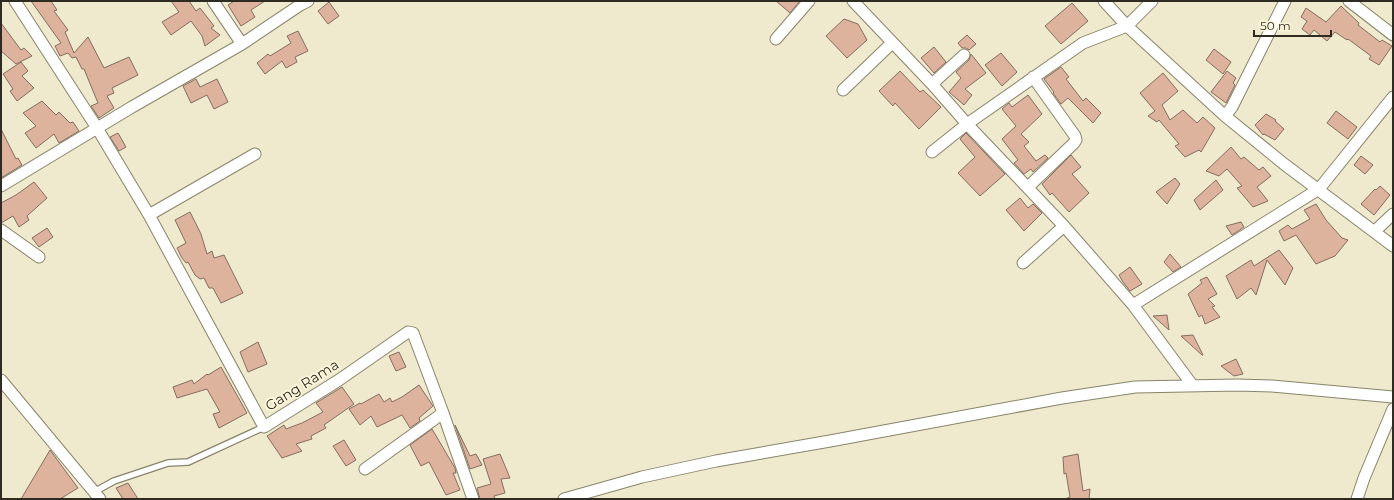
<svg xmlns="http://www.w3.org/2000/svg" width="1394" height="500" font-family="Montserrat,sans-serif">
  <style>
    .building { fill: #deb39e; stroke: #856c60 }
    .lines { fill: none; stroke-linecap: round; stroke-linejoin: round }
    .service-casing { stroke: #88846a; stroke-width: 8 }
    .minor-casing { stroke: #88846a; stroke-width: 13 }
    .service { stroke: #fff; stroke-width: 5.5 }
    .minor { stroke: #fff; stroke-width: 11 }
    .labels { text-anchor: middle; stroke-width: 3.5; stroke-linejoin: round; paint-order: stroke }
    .street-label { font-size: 14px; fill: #2e2c22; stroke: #fcf7db }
  </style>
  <rect width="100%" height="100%" fill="#efeace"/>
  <!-- building -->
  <path class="building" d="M31 1H51L57 10 54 11 68 30 65 32 74 53 88 37 104 68 129 57 138 75 112 88 114 93 107 96 114 108 99 118 91 106 98 103 84 69H82L76 57 72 58 68 53 60 56 55 46 61 43Z
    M171 1H189L196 11 200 8 214 26 211 28 220 35 205 46 202 36 191 21 171 35 162 22 179 12Z
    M234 1H265L251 10 255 17 241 26 228 5Z
    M776 1H800L790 13Z
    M329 2 339 16 328 24 318 11Z
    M1072 3 1088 21 1061 44 1045 26Z
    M1341 6 1359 23 1358 25 1380 42 1382 40 1392 46 1379 65 1369 59 1371 56 1348 39 1347 40 1335 32 1327 41 1314 30 1310 35 1302 29 1307 21 1301 17 1306 8 1326 22Z
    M844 19 858 24 867 40 847 58 826 36Z
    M1 23 21 50 24 48 32 56 16 64 1 51Z
    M298 31 308 51 295 57 297 62 286 68 282 61 265 74 257 63 268 54 270 56 291 43 287 36Z
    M967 35 976 44 969 50 966 48H962L958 43Z
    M934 47 946 62 934 73 921 58Z
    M1214 49 1231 62 1223 74 1206 60Z
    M1001 53 1017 72 1002 86 985 65Z
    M971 54 986 73 965 89 972 95 964 105 949 92 961 78 956 72 969 60Z
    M21 62 28 71 22 76 34 88 17 101 10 91 13 89 3 74Z
    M1061 67 1069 77 1066 79 1083 101 1086 98 1101 113 1093 123 1068 98 1061 104 1053 93 1054 92 1044 79Z
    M900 71 920 92 923 90 941 107 919 129 895 103 893 106 879 91Z
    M1227 71 1236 78 1233 83 1235 85 1226 103 1211 92Z
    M1163 73 1178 91 1162 105 1170 120 1183 110 1197 123 1203 117 1215 128 1201 152 1199 150 1185 157 1175 146 1179 144 1159 120 1157 122 1148 116 1155 111 1140 93Z
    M196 79 200 87 217 79 228 102 214 109 207 95 191 103 183 86Z
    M1028 95 1042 114 1021 134 1029 142 1024 146 1036 161 1045 155 1048 158 1033 172 1031 169 1024 174 1014 163 1018 160 1002 139 1016 126 1002 109 1009 103 1012 107Z
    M42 101 56 115 59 112 70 123 73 122 79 131 59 143 54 134 36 148 25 133 36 126 23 113Z
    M1336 111 1357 127 1348 139 1327 123Z
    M1266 114 1276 120 1275 121 1284 129 1275 140 1264 134 1263 135 1255 125Z
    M1 129 16 159 18 158 22 165 1 178Z
    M118 133 126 147 119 151 110 137Z
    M966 133 1005 174 980 196 958 173 975 157 960 139Z
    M1231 147 1241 159 1244 157 1259 170 1263 167 1271 176 1257 187 1268 201 1253 207 1237 188 1242 186 1227 169 1219 176 1206 171Z
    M1071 155 1081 167 1072 174 1089 193 1069 212 1052 193 1050 195 1042 184Z
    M1361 156 1373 165 1365 174 1354 165Z
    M1175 178 1180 184 1167 204 1156 192Z
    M1216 180 1223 190 1200 210 1194 200Z
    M34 182 47 198 27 216 29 220 19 227 13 216 1 223V203L16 195Z
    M1380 186 1390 195 1374 215 1361 204 1375 189 1376 190Z
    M1020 198 1028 208 1033 204 1042 213 1024 231 1006 210Z
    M1316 204 1326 220 1342 238 1348 240 1335 256 1316 264 1296 235 1284 241 1279 231 1288 225 1292 229 1310 219 1304 210Z
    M190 212 201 234 207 254 212 251 214 258 224 255 243 293 221 303 213 288H209L204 278 200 279 195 275 188 262 186 263 182 258 177 248 186 243 175 220Z
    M1241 222 1244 227 1232 235 1226 226Z
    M47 228 53 237 39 247 32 238Z
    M1279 250 1293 268 1285 285 1267 260 1256 295 1251 288 1237 299 1226 276 1251 260 1254 266Z
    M1170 254 1181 267 1173 272 1164 262Z
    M1130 267 1142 284 1130 291 1123 282 1119 275Z
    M1207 277 1217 294 1208 299 1215 306 1212 307 1220 317 1205 324 1202 315 1199 317 1188 294 1202 283 1200 280Z
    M1167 315 1169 330 1153 316Z
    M1193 335 1203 355H1202L1181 336Z
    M258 342 267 364 248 372 240 352Z
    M399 352 406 367 396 371 389 356Z
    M1236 359 1243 374 1234 376 1221 366Z
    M221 367 247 413 219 428 213 414 220 412 207 389 177 398 173 387 192 380 194 384 207 374 208 375Z
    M419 385 433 406 419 418 420 421 410 428 402 415 377 427 371 416 360 425 349 409 360 403 361 404 379 394 384 402 390 398 392 402 402 397Z
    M342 387 354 404 324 425 326 428 311 436 312 439 296 444 302 451 282 458 267 436 284 425 286 429 302 423 323 412 316 403Z
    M455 425 470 456 476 454 482 465 470 469Z
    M432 429 455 468 456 473H453L460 490 446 495 429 462 421 466 410 445Z
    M344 440 356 460 346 466 333 446Z
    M50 450 78 488 60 499H21Z
    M500 454 510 478 501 479 505 493 494 496 495 499H480L477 488 491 484 483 459Z
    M1078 454 1083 491 1090 489 1089 499H1065L1070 497 1066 473 1064 474 1063 457Z
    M128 483 138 499H123L116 488Z"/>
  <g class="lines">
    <!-- service casing -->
    <g class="service-casing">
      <path id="service" d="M94 492 114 481 168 463 188 462 264 427"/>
    </g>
    <!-- minor casing -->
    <g class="minor-casing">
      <path id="minor" d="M15 1 97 128 149 215 264 427 339 380 408 332 413 333 443 413 473 499
        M213 1 242 44
        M853 1 932 84 967 124 1064 226 1133 305 1193 386
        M1104 1 1127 26 1225 116 1284 164 1393 246
        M1349 1 1393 35
        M776 39 809 1
        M932 84 964 55
        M843 90 892 43
        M1225 116 1232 107 1285 1
        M932 152 967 124 1083 43 1127 26 1152 1
        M1 186 132 107 242 44 300 5 308 1
        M1028 187 1074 143 1076 140 1075 136 1033 77
        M149 215 255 154
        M1 230 39 257
        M1375 231 1393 214
        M1023 263 1064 226
        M1133 305 1319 189 1393 97
        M1 380 100 499
        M365 469 443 413
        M564 499 642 477 716 461 830 441 1062 398 1135 387 1237 385 1272 386 1393 397
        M1357 499 1364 478 1393 409"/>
    </g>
    <!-- service -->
    <use href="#service" class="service"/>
    <!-- minor -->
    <use href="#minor" class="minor"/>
  </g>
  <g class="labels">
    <!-- street labels -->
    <g class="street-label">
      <text transform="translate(302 385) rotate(-32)" y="5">Gang Rama</text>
    </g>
  </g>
  <!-- border -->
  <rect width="1394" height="500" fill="none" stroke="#2e2c22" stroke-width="4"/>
  <!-- scale -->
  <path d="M1254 30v6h77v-6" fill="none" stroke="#2e2c22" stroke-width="2"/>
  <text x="1260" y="30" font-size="12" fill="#2e2c22" stroke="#fcf7db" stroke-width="3" paint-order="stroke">50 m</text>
</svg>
